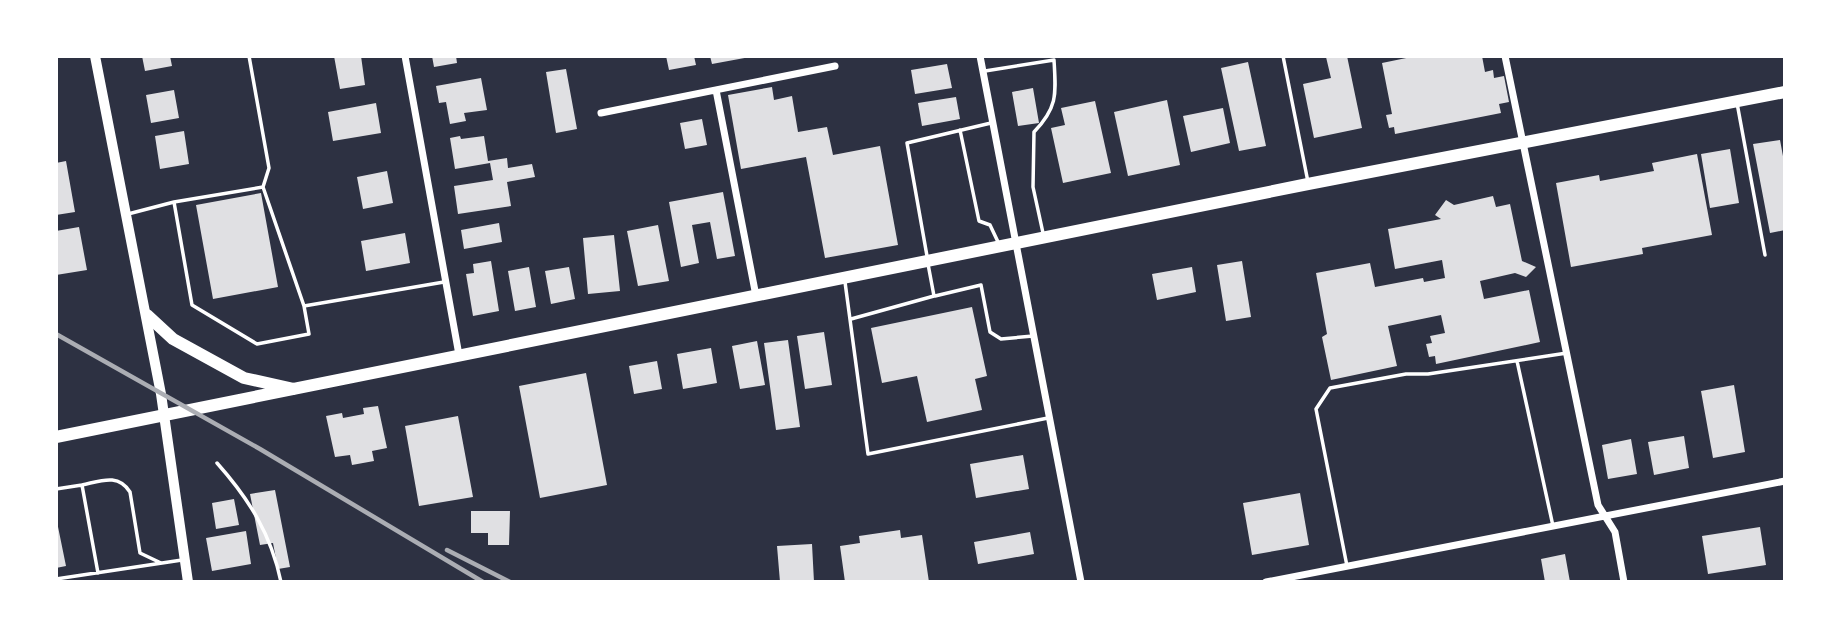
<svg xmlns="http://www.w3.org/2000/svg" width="1841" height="638" font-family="Signika,sans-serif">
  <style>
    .building { fill: #e0e0e3 }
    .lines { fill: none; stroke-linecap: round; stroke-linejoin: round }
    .service { stroke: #fff; stroke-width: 3.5 }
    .minor { stroke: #fff; stroke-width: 7 }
    .secondary { stroke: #fff; stroke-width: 10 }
    .primary { stroke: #fff; stroke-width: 12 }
    .rail { stroke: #abadb3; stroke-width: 4.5 }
  </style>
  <rect width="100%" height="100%" fill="#2d3142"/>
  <!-- building -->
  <path class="building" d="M142 56H170L172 66 145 71Z
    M334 56H361L365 85 340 89Z
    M432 56H456L457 63 434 67Z
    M666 56H694L696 65 669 70Z
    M710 56H750V57L712 64Z
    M1347 56 1362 128 1314 138 1303 84 1331 78 1326 57Z
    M1416 56H1482L1485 72 1493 70 1494 78 1504 76 1509 102 1499 104 1501 113 1395 134 1394 127 1389 128 1386 115 1392 114 1382 63Z
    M1248 62 1266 146 1239 151 1221 68Z
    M947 64 952 88 915 94 911 70Z
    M566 69 577 129 556 133 546 72Z
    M481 78 487 110 464 113 466 121 450 124 446 102 439 103 436 86Z
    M772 87 774 100 792 96 798 132 827 127 833 155 880 146 898 245 825 258 806 157 741 169 728 95Z
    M1033 88 1039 123 1018 126 1012 92Z
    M174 90 179 118 151 123 146 95Z
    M956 97 960 119 922 126 918 103Z
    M1167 100 1180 165 1128 176 1114 112Z
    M1095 101 1111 173 1063 183 1051 128 1065 125 1061 108Z
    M376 103 381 133 333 141 328 112Z
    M1223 108 1230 143 1191 152 1183 116Z
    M702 119 707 145 685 149 680 123Z
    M184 131 189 164 160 169 155 136Z
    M460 136 461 139 484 136 488 161 507 158 508 168 532 164 535 177 507 182 511 206 458 214 454 186 493 180 490 163 455 169 450 138Z
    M1780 140 1785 167V230L1770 233 1753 144Z
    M1730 149 1739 203 1710 208 1701 154Z
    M1697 154 1712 235 1642 248 1643 254 1571 267 1556 183 1599 175 1600 181 1654 171 1652 163Z
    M66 161 75 212 56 215V163Z
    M387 171 393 203 363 209 357 177Z
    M723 192 735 256 717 259 710 222 692 225 699 263 681 267 669 202Z
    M261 193 278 287 213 299 196 205Z
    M1493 196 1496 207 1510 204 1522 261 1536 267 1526 277 1515 273 1480 281 1484 299 1529 290 1540 342 1436 364 1435 356 1429 357 1426 344 1432 343 1430 336 1445 333 1441 315 1388 326 1397 366 1331 380 1322 337 1327 334 1316 273 1370 263 1375 287 1423 278 1424 282 1445 278 1442 260 1395 269 1388 229 1441 219 1435 215 1446 200 1454 205Z
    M499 223 502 242 464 249 461 230Z
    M658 225 669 281 638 286 627 231Z
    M79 227 87 270 56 275V231Z
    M405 233 410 263 366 271 361 241Z
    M614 235 620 291 588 294 583 238Z
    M491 261 499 311 473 316 466 274 474 273 473 264Z
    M1242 261 1251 317 1226 321 1217 265Z
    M529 267 536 307 515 311 508 271Z
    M569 267 575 299 551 304 545 271Z
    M1192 267 1196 292 1157 300 1152 274Z
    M972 307 987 376 975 379 982 410 927 422 917 376 882 383 871 328Z
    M824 332 832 385 805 389 797 336Z
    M788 340 800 427 776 430 764 343Z
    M757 341 765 385 740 389 732 346Z
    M711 348 717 383 683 389 677 354Z
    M657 361 662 389 634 394 629 366Z
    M586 373 607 485 540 498 519 386Z
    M1734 385 1745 452 1713 458 1701 391Z
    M378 406 387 448 372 451 374 461 352 465 350 455 335 457 326 416 342 413 343 418 364 414 363 408Z
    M458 416 473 497 419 506 405 426Z
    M1684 436 1689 468 1654 475 1648 442Z
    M1631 439 1637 474 1608 479 1602 445Z
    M1023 455 1029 489 976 498 970 464Z
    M275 490 290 567 278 569 273 543 260 545 250 494Z
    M1300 493 1309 545 1252 555 1243 503Z
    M234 499 239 525 216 529 212 503Z
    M471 511H510L509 545H488V533H471Z
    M56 517 66 566 56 568Z
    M1760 527 1766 565 1708 574 1702 536Z
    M900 530 901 538 922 535 929 582H845L840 546 860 543 859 536Z
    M246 531 251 564 212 571 206 538Z
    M1030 532 1034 554 978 564 974 542Z
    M812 544 814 582H780L777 546Z
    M1565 554 1570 582H1545L1541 559Z"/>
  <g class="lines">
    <!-- service -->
    <path class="service" d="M249 56 269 168 263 187 304 306
      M1283 56 1308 182
      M985 71 1054 60C1056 94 1058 107 1034 132L1033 187 1043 233
      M1737 103 1765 255
      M960 130 979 221 990 225 999 244
      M174 202 263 187
      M128 214 174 202 192 305 257 344 309 334 304 306 444 282
      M927 256 907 143 991 123
      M845 282 868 454 1048 418
      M935 296 981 285 990 332 1001 339 1033 336
      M851 319 934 296 928 264
      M1517 361 1553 526
      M217 463C249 499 271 534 281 582
      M82 485C101 481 118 473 130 492L140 553 161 563
      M56 489 82 485 98 573
      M1347 566 1316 409 1330 388 1406 374H1428L1567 353
      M56 579 182 560"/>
    <!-- minor -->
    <path class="minor" d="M405 56 459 355
      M980 56 1081 582
      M1505 56 1598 505 1615 532 1624 582
      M716 90 756 296
      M601 113 835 66
      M1266 582 1785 481"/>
    <!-- secondary -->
    <path class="secondary" d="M95 56 161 394 188 582"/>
    <!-- primary -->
    <path class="primary" d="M147 315 173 339 244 378 294 389
      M56 437 1308 184 1785 92"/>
    <!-- rail -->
    <path class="rail" d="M56 334 260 449 483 582
      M447 550 510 582"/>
  </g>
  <!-- border -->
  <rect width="1841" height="638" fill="none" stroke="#ffffff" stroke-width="116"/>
</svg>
